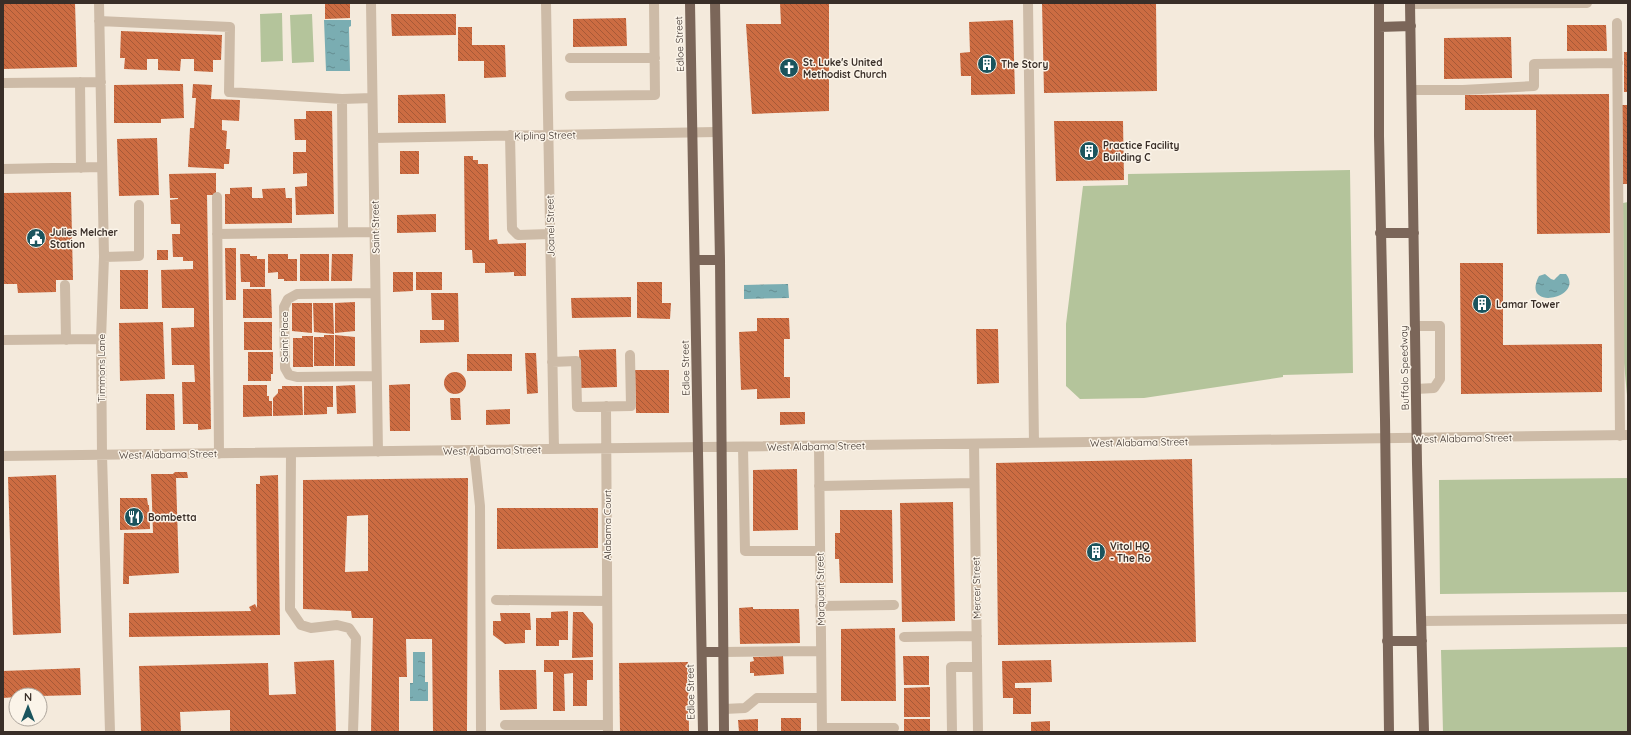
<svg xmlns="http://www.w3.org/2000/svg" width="1631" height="735" font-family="Quicksand,sans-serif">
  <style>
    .green { fill: #b4c49b }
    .water { fill: url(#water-ripples) }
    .building { fill: url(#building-back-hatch); fill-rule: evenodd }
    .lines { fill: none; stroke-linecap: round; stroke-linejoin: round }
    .minor { stroke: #cdbba7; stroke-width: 10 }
    .major { stroke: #7b6659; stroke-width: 10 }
    .labels { text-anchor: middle; stroke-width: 3; stroke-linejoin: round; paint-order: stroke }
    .street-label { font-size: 10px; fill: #392e28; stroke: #fbf4e9 }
    .poi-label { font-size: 10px; font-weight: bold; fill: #392e28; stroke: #fbf4e9; text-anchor: start }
  </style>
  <defs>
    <pattern id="water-ripples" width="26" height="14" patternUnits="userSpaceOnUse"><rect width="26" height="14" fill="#7aadb2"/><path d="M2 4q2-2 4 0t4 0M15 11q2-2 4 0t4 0" fill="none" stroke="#658d91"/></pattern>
    <pattern id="building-back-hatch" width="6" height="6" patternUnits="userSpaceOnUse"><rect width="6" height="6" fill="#cc6c42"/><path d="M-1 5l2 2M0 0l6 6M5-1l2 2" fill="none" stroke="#a75937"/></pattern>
  </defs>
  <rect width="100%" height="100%" fill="#f4eadc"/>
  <!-- green -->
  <path class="green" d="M282 13 283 61 261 62 260 14Z
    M312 14 314 62 292 63 290 15Z
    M1350 170 1353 373 1283 375V377L1144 398 1080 399 1066 386V324L1083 186 1128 185V174Z
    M1628 202V395H1627L1624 363 1623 203Z
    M1628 478V592L1440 594 1439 480Z
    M1628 647V732H1443L1441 650Z"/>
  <!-- water -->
  <path class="water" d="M324 20H351V26L349 27 350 71H326Z
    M1545 274 1551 279 1554 280 1560 274H1566C1585 298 1520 312 1539 276Z
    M788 284 789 298 744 299V285Z
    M413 652H425V682H428V701H410V683H413Z"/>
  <!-- building -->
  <path class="building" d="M3 3H75L77 67 3 69Z
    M325 3H350V18L325 19Z
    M780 3H829V111L752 114 746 24H781Z
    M1042 3H1156L1157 91 1044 93Z
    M391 14H456V35L392 36Z
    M626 18 627 46 573 47V19Z
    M1013 20 1015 94 971 95V76H961L960 53 970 52 969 22Z
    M1567 25H1606L1607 51H1567Z
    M458 27H472V45H505L506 77 484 78V61H458Z
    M121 31 222 35 221 60H213V72L194 71V59H181L180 71 158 70V59H147V70L124 69 125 58H120Z
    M1511 37 1512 78 1444 79V38Z
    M1624 52H1628V92H1624Z
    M183 84 184 118 161 119V123H114V85Z
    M193 84 212 85 211 99 240 100 239 121 222 120V130L227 131 226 149H230L229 164H224V169L188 167 190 128H194L196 98H192Z
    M445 94 446 123H398V95Z
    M1609 94 1610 233 1537 234 1536 110H1465V95Z
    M1622 105H1628V184H1623Z
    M306 111H332L334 214 296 215 295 187 307 186V173L293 174V152H306V140H295L294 119H306Z
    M1054 121H1123L1124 180 1056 181Z
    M157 138 159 195 119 196 117 139Z
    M400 151H419V174H400Z
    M464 156H473V160H478V164H488L489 240 497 239 498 244 526 243V276H514V272L485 273V263H473L472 250H465Z
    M216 173V195H207L211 429 198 430V424H183L182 382H195L194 365H172L171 328 194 327V308H162L161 270 193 269V261H183V257H173L172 234H180V224H171L170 200 178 199V198H170L169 174Z
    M252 187V198H263L262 189 285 188 286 198H292V223L225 224V194H230V188Z
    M71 192 73 280H56V292L18 293 17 284H3V193Z
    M436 214V232L397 233V215Z
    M225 248H236V300H226Z
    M157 250H168V260H157Z
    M240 254H250V256H257V259H265V287H250V282H241Z
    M268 254H288V259H297V281H284V279H278V272L268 273Z
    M300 254H329V281H300Z
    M332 254H353L352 281H331Z
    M1460 263H1503V345L1602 344V392L1461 394Z
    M120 270H148V309H120Z
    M393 272H413V291L393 292Z
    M416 272H442V290H416Z
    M637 282H662V303H671L670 319 637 318Z
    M243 289H271L272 318H243Z
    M431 293H458L459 342 420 343V330H444V320H432Z
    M631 297V317L572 318 571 298Z
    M355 302V331L335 333V303Z
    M292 303H312V333L292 331Z
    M313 303H333L334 334 314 332Z
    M757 318H789L790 339H784V377H790V398L757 399V389L741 390 739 332 757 331Z
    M163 322 165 379 120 381 119 323Z
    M244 322H272V350H244Z
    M976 329H998L999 383 977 384Z
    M324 335H334V366H314V337H324Z
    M335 335 355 337V366H335Z
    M302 336H313V367H293V338H302Z
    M616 349 617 387 580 388 579 350Z
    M248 352H273V374H271V381H248Z
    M525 353H536L538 393 527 394Z
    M467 354H512V371H467Z
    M635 370H669V413H636Z
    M444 383a11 11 0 1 1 22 0a11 11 0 1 1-22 0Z
    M410 384V431H390L389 385Z
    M243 385H267V396H269V401H272V416L243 417Z
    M355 385 356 413 337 414 336 386Z
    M282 386H302L303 415 273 416V398L278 393V389H282Z
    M304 386H333V407H327V414L304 415Z
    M146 394H174L175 430H146Z
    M450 398H460L461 420H451Z
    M510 409V424L486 425V410Z
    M780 412H805V424L780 425Z
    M1192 459 1196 642 998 645 996 463Z
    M797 469 798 530 753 531V470Z
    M175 472H187L188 478H176L179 573 129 576V584H123L124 533H153L151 474H173Z
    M56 475 61 633 13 635 8 477Z
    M278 475 280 635 129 637V613L251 611 249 607 255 604 257 608 256 484H260V476Z
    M468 478 467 732H433L432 639H406L407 677H399V732H371L373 618H352L351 611 303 609V480ZM368 515V571L345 572 347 516Z
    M120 498H147L148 505H149L150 529 120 530Z
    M953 502 955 621 902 622 900 503Z
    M497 508H598V548L497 549Z
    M840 510H892L893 583H840L839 559H835V533H840Z
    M753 607V609H799L800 643 740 644 739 608Z
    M568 611V640H559V646H536V618H551V612Z
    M573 612H583L593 624V657L572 658Z
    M500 613H530L531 630H525V643L505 644 493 635V621H501Z
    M895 628 896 701H841V629Z
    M783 656 784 674 754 676V673H750V662L754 661 753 657Z
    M903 656H929V685H904Z
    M334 660 336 732H230V710L180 712 181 732H141L139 666 268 663 269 695 296 694 294 662Z
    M544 660H593V680H587V706H573V673L564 674 565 711H553V672H544Z
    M1051 660 1052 682 1015 683V688H1031V714H1013V698H1003L1002 661Z
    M688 662 689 732H620L619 663Z
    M80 668 81 695 40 696V695H16V697L3 698V671Z
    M499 670H536L537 709 500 710Z
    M930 687V717H904V688Z
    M781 718H801V732H781Z
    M758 719V732H739L738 720Z
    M904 719H930V732H904Z
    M1050 721V732H1031V722Z"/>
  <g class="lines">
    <!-- minor -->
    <path class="minor" d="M99 3 104 257 101 339 102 455 110 732
      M371 3 378 452
      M546 3 554 449
      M1028 3 1034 443
      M1410 4 1587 3
      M99 21 230 27 229 92 342 99 372 98
      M1617 23 1620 436
      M570 58H655
      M80 82 81 168
      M3 83 101 82
      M1412 90H1463L1534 86V64L1618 63
      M570 96 655 95 654 3
      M342 99 343 232
      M510 135 512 229 518 235 550 234
      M373 138 716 132
      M3 169 102 167
      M217 197 219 454
      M217 234 375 232
      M104 257 139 256V205
      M65 285 66 340
      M375 293 297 294 288 299 284 307 285 368 289 375 297 377 376 376
      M1415 326H1440V379L1434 388 1416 389
      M3 340 101 339
      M552 362 576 361 577 407 631 406 630 355
      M606 406 608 732
      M974 444 978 732
      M819 446 822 732
      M743 447 745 551H820
      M474 450 480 506 481 732
      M291 453 290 609 301 625 311 628 337 625 349 628 356 638 353 732
      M3 456 1628 435
      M819 486 974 483
      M496 600 607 601
      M820 606 894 605
      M1421 621 1628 619
      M904 637 977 636
      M723 652 821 651
      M724 709 745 708 757 698H821
      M505 725H608
      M822 728H894
      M952 732 951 667H977"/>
    <!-- major -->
    <path class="major" d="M690 3 703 732
      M715 3 720 260 724 732
      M1379 3V136L1385 419 1389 732
      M1410 3 1417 464 1424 732
      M1379 27 1411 26
      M1380 233H1414
      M696 260H720
      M1387 641H1422
      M702 652H723"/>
  </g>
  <!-- icons -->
  <defs>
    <g id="building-disc" transform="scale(1)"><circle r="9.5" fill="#1b545d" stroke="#fbf4e9"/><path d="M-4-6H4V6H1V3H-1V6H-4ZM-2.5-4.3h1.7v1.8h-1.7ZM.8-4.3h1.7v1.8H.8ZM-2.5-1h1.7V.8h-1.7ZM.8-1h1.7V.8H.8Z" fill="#fff"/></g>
    <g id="church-disc" transform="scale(1)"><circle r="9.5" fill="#1b545d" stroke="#fbf4e9"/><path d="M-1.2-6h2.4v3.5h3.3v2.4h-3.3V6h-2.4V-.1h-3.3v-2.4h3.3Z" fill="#fff"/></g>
    <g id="civic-disc" transform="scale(1)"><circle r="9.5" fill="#1b545d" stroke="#fbf4e9"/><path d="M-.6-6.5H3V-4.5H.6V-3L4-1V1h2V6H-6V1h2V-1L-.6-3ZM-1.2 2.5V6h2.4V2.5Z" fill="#fff"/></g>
    <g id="restaurant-disc" transform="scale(1)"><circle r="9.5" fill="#1b545d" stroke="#fbf4e9"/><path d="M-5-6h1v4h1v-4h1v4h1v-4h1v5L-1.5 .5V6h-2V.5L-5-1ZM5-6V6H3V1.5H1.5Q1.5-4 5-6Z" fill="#fff"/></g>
  </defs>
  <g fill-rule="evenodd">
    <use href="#building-disc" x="987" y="64"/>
    <use href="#church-disc" x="789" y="68"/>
    <use href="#building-disc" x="1089" y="151"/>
    <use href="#civic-disc" x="36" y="238"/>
    <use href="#building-disc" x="1482" y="304"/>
    <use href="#restaurant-disc" x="134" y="517"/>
    <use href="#building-disc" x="1096" y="552"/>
  </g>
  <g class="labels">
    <!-- street labels -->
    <g class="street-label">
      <text transform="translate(679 44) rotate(-92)" y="4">Edloe Street</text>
      <text transform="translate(545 135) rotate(-1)" y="4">Kipling Street</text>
      <text transform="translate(550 226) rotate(-91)" y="4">Joanel Street</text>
      <text transform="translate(375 227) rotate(-91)" y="4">Saint Street</text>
      <text transform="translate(284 337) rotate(-90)" y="4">Saint Place</text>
      <text transform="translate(101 368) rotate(-90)" y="4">Timmons Lane</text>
      <text transform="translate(685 368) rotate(-91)" y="4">Edloe Street</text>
      <text transform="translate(1404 368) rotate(-91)" y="4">Buffalo Speedway</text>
      <text transform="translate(1463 438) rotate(-1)" y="4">West Alabama Street</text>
      <text transform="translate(1139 442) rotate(-1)" y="4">West Alabama Street</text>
      <text transform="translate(816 446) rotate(-1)" y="4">West Alabama Street</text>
      <text transform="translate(492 450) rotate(-1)" y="4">West Alabama Street</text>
      <text transform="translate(168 454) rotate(-1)" y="4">West Alabama Street</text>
      <text transform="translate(607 525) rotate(-90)" y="4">Alabama Court</text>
      <text transform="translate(976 588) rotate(-91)" y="4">Mercer Street</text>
      <text transform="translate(820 589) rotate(-91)" y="4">Marquart Street</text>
      <text transform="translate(690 692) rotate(-91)" y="4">Edloe Street</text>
    </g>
    <!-- poi labels -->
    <g class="poi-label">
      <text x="803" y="66">St. Luke's United<tspan x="803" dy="12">Methodist Church</tspan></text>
      <text x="1001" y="68">The Story</text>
      <text x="1103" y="149">Practice Facility<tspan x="1103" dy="12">Building C</tspan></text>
      <text x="50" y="236">Julies Melcher<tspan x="50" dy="12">Station</tspan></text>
      <text x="1496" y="308">Lamar Tower</text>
      <text x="148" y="521">Bombetta</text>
      <text x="1110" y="550">Vitol HQ<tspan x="1110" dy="12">- The Ro</tspan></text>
    </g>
  </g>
  <!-- border -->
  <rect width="1631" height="735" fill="none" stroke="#392e28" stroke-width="8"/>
  <!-- north arrow -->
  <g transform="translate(28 707)"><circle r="19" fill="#fbf4e9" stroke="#ada59c"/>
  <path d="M0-3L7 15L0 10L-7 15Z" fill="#1b545d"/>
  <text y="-6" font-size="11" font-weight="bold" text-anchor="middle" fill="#392e28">N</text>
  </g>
</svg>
